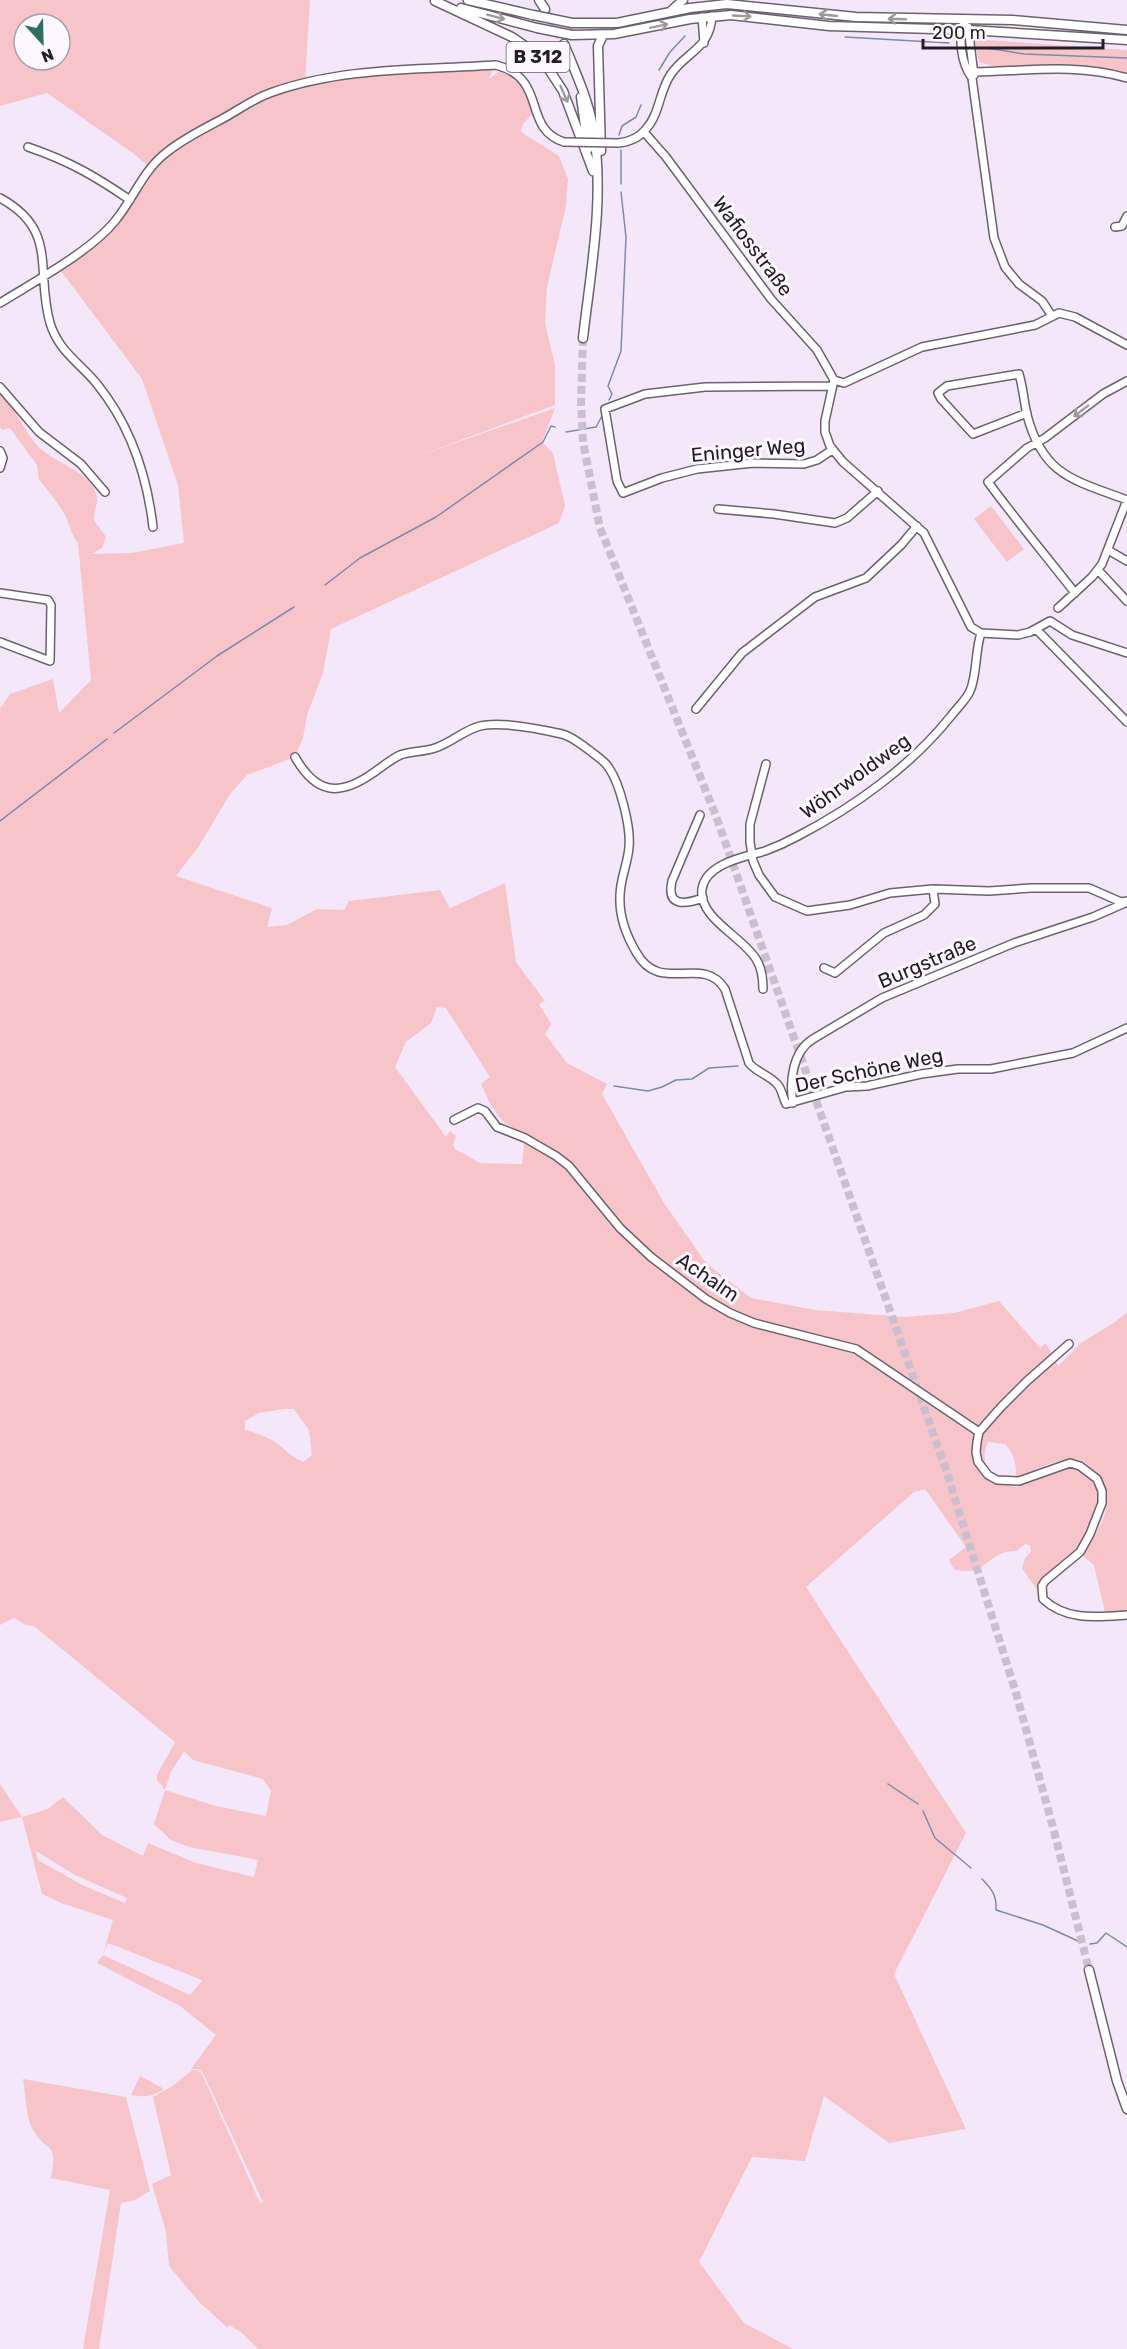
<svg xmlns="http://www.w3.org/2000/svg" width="1127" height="2349" font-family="Rubik,sans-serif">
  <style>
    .green { fill: #f7c5c9; fill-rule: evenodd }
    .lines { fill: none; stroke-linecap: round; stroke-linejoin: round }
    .stream { stroke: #7a8bae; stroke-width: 1.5 }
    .major-tunnel { stroke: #cabfcf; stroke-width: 8; stroke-dasharray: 8 4; stroke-linecap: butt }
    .minor-casing { stroke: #6c6170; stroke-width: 10 }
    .major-casing { stroke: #6c6170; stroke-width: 11 }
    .minor { stroke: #fff; stroke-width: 7 }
    .major { stroke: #fff; stroke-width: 8 }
    .minor-bridge-casing { stroke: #6c6170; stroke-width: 10; stroke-linecap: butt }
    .major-bridge-casing { stroke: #6c6170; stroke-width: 11; stroke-linecap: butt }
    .minor-bridge { stroke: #fff; stroke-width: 7 }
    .major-bridge { stroke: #fff; stroke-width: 8 }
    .oneway { stroke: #9c9a9d }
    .labels { text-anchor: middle; stroke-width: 6; stroke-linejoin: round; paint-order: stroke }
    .shield { fill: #fdf7ff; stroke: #645f66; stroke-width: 1.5 }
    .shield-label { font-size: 18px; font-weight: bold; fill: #231e25 }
    .street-label { font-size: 20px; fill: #231e25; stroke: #fdf7ff }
  </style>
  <rect width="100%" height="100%" fill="#f4e7f9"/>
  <!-- green -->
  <path class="green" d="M0 0H310L305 83 268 93 167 152 268 95 349 75 494 66 489 79 500 71C520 79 527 94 532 114L523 124 521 132 559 156 568 179 566 206 547 287 545 323 555 365V405L418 456 555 408 542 442 553 453 565 506 559 523 331 629 323 673 307 715 303 738 295 757 247 775 230 794 199 846 176 876 272 908 267 927 287 925 317 909 344 910 349 901 440 890 450 908 505 883 516 962 545 1001 539 1004 551 1024 545 1034 567 1063 607 1084 602 1094 664 1203 706 1263 751 1298 815 1310 905 1317 954 1313 999 1301 1040 1348 1046 1343 1058 1366 1081 1343 1115 1322 1127 1312V1611L1105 1612 1094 1565 1082 1555C1101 1526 1121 1500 1092 1469 1087 1464 1081 1458 1073 1459 1054 1459 1033 1471 1016 1478 1016 1463 1015 1455 1005 1444L988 1442C981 1458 986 1468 995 1483L1017 1487 1069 1465C1102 1481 1107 1495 1090 1527 1086 1535 1082 1545 1076 1552 1063 1564 1042 1573 1037 1590L1022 1568 1025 1558 1031 1552 1030 1545 1025 1544 1017 1551C986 1550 987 1579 954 1569L949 1560 966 1547 925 1489 914 1492 806 1587 966 1833 894 1974 966 2129 889 2143 824 2096 805 2161 752 2157 699 2262 744 2323 793 2349H258L241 2332 229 2325 228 2328 199 2302 169 2266 166 2232 152 2184 171 2175 153 2097 174 2085 192 2070H197L202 2074 260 2203 263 2202 203 2073 198 2069H191L216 2035 180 2006 97 1963 103 1955 113 1920 61 1903 42 1894 22 1817 0 1822V1784L22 1817 48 1809 63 1797 102 1835 143 1856 148 1843 196 1863 254 1877 258 1860 189 1847 171 1840 154 1824 165 1790 157 1780V1775L175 1742 34 1626 26 1625 14 1618 0 1625V709L10 694 53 679 59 713 91 680 78 543C71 535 70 525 65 515 62 509 44 484 39 480L37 465 10 428 2 430 0 427V388C13 406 22 426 35 443 50 463 99 472 97 502 96 508 94 513 94 520L106 537 102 548 91 554 132 553 184 543 178 485 142 379 61 271 121 221 150 168 134 154 47 93 0 106ZM24 24H60V60H24ZM437 1007 446 1008 490 1077 481 1084C490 1104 501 1129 525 1132L522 1164 480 1163 455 1149 453 1145 456 1136 450 1131 446 1137 395 1067 406 1042 431 1023ZM284 1409H294L309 1430 312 1455 303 1462C289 1455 288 1452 278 1444 268 1437 257 1433 245 1430V1421L259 1413ZM184 1751 193 1760 263 1779 271 1791 266 1816 216 1806 165 1790 171 1772ZM36 1851 75 1875 127 1898 125 1903 82 1885 38 1860ZM108 1943 202 1980V1981L190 1995 103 1955Z
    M974 39 1127 50V76C1094 67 1059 74 1025 72 1009 71 994 66 979 62Z
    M991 506 1024 549 1007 562 974 519Z
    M140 2076 164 2089C154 2096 144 2098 131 2095Z
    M23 2079 126 2097 150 2191 135 2200 121 2203 99 2349H83L110 2190 51 2178C58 2140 48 2155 33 2130 25 2116 26 2094 23 2079Z"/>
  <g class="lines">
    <!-- stream -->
    <path class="stream" d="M845 37 949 43
      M987 48 1024 54 1127 58
      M659 70 670 52 685 36
      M619 135 622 126 636 117 641 105
      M621 184V150
      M609 400 612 394 608 386 621 351 626 237 621 192
      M566 432 596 427 602 416
      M325 585 360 558 436 517 543 442 551 426 555 427
      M114 733 217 656 294 607
      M0 821 107 739
      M614 1086 648 1091 662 1087 676 1080 692 1079 709 1068 738 1066
      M888 1784 918 1804
      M923 1811 935 1838 971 1868
      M982 1879C992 1889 997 1896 996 1910L1043 1925 1078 1941
      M1090 1944 1097 1943 1106 1933 1127 1947"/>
    <!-- major-tunnel -->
    <path class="major-tunnel" d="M545 9 564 44
      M583 338 581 402 583 442 600 528 716 816 947 1473 1016 1693 1054 1831 1089 1970"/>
    <!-- minor casing -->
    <g class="minor-casing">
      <path id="minor" d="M702 17 704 43
        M966 19C957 36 961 63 972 78L994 238 1005 267 1019 284 1042 301 1052 316
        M968 27 974 75
        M975 72C1025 71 1078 63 1127 78
        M644 132 666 157 771 299 817 350 834 380
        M618 143C629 142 639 138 646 129 660 114 659 91 671 74 687 51 710 49 712 16
        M28 147C69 161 95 176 130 200
        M0 198C59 230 35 270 50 323 59 352 79 362 97 384 130 425 147 475 153 527
        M1115 227 1122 226 1127 216
        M0 303C34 282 91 251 115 221 134 198 143 170 167 152 183 139 203 129 222 119 237 111 253 99 270 93 341 67 421 70 496 65 549 79 521 128 564 142
        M834 380 825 421V432L830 446 843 462 924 533 971 627 981 633 1018 635 1030 632 1050 621 1072 635 1127 653
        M834 380 844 383 922 347 1035 325 1059 313 1075 317 1127 345
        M831 386 705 387 645 394 605 409 617 481 623 493 662 478 697 469 753 463 804 464 817 460 832 450
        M0 387 39 432 81 464 105 492
        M1027 413 973 434 941 399 938 393 947 386 1019 374C1023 387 1024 402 1027 415 1043 476 1074 480 1127 500
        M0 451 3 458 0 468
        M718 509 774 514 835 523 847 518 878 491
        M1108 550 1127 561
        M1098 570 1127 601
        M0 593 48 600 51 605 50 661 0 642
        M1075 593C1046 556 1016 520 988 482L1027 448 1045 438 1103 394 1127 381
        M1058 608 1092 577 1102 564 1127 500
        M1036 629 1127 722
        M696 709 742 653 815 597 866 578 901 545 917 526
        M295 757C316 794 339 797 373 773 382 767 390 760 400 755 411 751 424 752 435 748 451 743 464 730 480 726 501 721 540 729 562 734 571 736 581 744 589 750 596 756 604 760 609 768 620 784 631 827 629 847 628 863 620 879 620 896 619 916 626 935 636 952 660 996 702 953 725 989L749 1063C757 1073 770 1075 778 1085 782 1090 783 1098 786 1104L846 1087 867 1086 921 1074 958 1069H991L1073 1053 1127 1028
        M766 764 750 824V842L753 861 759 875 775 897 807 911 850 905 890 893 933 889 989 891 1031 888H1089L1121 902 1127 901
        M700 815 672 881C666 908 686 904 703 898
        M824 968 835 973 884 933 924 915 935 904 933 889
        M763 989C763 979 762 968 756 959 743 937 698 918 702 889 706 863 745 857 765 851 776 847 787 842 798 836 854 807 911 766 951 716 957 708 966 700 970 691 977 676 975 651 981 633
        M793 1103C789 1081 793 1051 813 1039L882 998 1014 943 1093 917 1125 903
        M454 1120 478 1108 485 1111 497 1127 525 1138 556 1156 569 1166 620 1228 651 1257 706 1299 730 1313 754 1323 856 1349 979 1432
        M1069 1344 1027 1381 1001 1407 979 1432 977 1442 976 1452 978 1462 988 1475 997 1480 1019 1481 1070 1463 1080 1466 1097 1479 1102 1491V1503L1090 1534 1080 1552 1045 1581 1042 1586 1043 1599C1066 1621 1097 1617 1127 1615"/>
    </g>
    <!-- major casing -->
    <g class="major-casing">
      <path id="major" d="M468 0 533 15
        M539 0 545 9
        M435 1 512 37 531 50 546 65 563 91 593 171
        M461 8 537 28
        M671 11 683 0
        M572 23H617L690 8 727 4 856 17 1013 20 1127 30
        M572 35 614 34 690 19 731 15 829 26 969 30 1127 40
        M564 44C575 71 588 99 593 127 605 197 591 268 583 338
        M581 97 588 149
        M601 151 598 46 603 35
        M1089 1970 1117 2081 1127 2109"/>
    </g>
    <!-- minor -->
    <use href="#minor" class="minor"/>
    <!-- major -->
    <use href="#major" class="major"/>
    <!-- minor-bridge casing -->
    <g class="minor-bridge-casing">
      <path id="minor-bridge" d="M564 142 618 143"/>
    </g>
    <!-- major-bridge casing -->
    <g class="major-bridge-casing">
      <path id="major-bridge" d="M533 15 572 23
        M537 28 572 35"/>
    </g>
    <!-- minor-bridge -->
    <use href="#minor-bridge" class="minor-bridge"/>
    <!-- major-bridge -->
    <use href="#major-bridge" class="major-bridge"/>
  </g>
  <!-- one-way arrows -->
  <defs><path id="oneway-shaft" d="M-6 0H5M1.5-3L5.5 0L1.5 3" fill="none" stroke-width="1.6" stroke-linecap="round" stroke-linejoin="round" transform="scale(1.5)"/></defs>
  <g class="oneway">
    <use href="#oneway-shaft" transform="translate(828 15) rotate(-174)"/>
    <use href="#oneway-shaft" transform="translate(742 16) rotate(3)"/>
    <use href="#oneway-shaft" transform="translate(496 17) rotate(15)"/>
    <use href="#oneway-shaft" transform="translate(897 19) rotate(-178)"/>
    <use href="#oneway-shaft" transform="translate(659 26) rotate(-12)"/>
    <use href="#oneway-shaft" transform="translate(564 94) rotate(66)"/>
    <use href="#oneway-shaft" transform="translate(1081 411) rotate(143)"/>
  </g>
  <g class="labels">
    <!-- shield labels -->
    <rect class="shield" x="506.5" y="42" width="63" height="30" rx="4.5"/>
    <g class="shield-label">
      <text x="538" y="63">B 312</text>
    </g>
    <!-- street labels -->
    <g class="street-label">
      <text transform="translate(753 246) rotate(53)" y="7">Wafiosstraße</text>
      <text transform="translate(748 450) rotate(-5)" y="7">Eninger Weg</text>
      <text transform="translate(855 776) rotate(-36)" y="7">Wöhrwoldweg</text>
      <text transform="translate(927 962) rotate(-23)" y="7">Burgstraße</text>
      <text transform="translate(869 1070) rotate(-12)" y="7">Der Schöne Weg</text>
      <text transform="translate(708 1277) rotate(34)" y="7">Achalm</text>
    </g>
  </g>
  <!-- north arrow -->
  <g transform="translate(42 42) rotate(158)"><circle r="28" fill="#fdf7ff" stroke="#a6a0a8" stroke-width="1.5"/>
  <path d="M0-4.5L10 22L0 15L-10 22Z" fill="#2c7063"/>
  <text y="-9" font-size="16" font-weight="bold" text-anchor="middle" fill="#231e25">N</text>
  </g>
  <!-- scale -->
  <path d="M923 39v9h180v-9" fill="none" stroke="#231e25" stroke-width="3"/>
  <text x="932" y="39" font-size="18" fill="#231e25" stroke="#fdf7ff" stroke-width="4.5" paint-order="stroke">200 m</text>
</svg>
